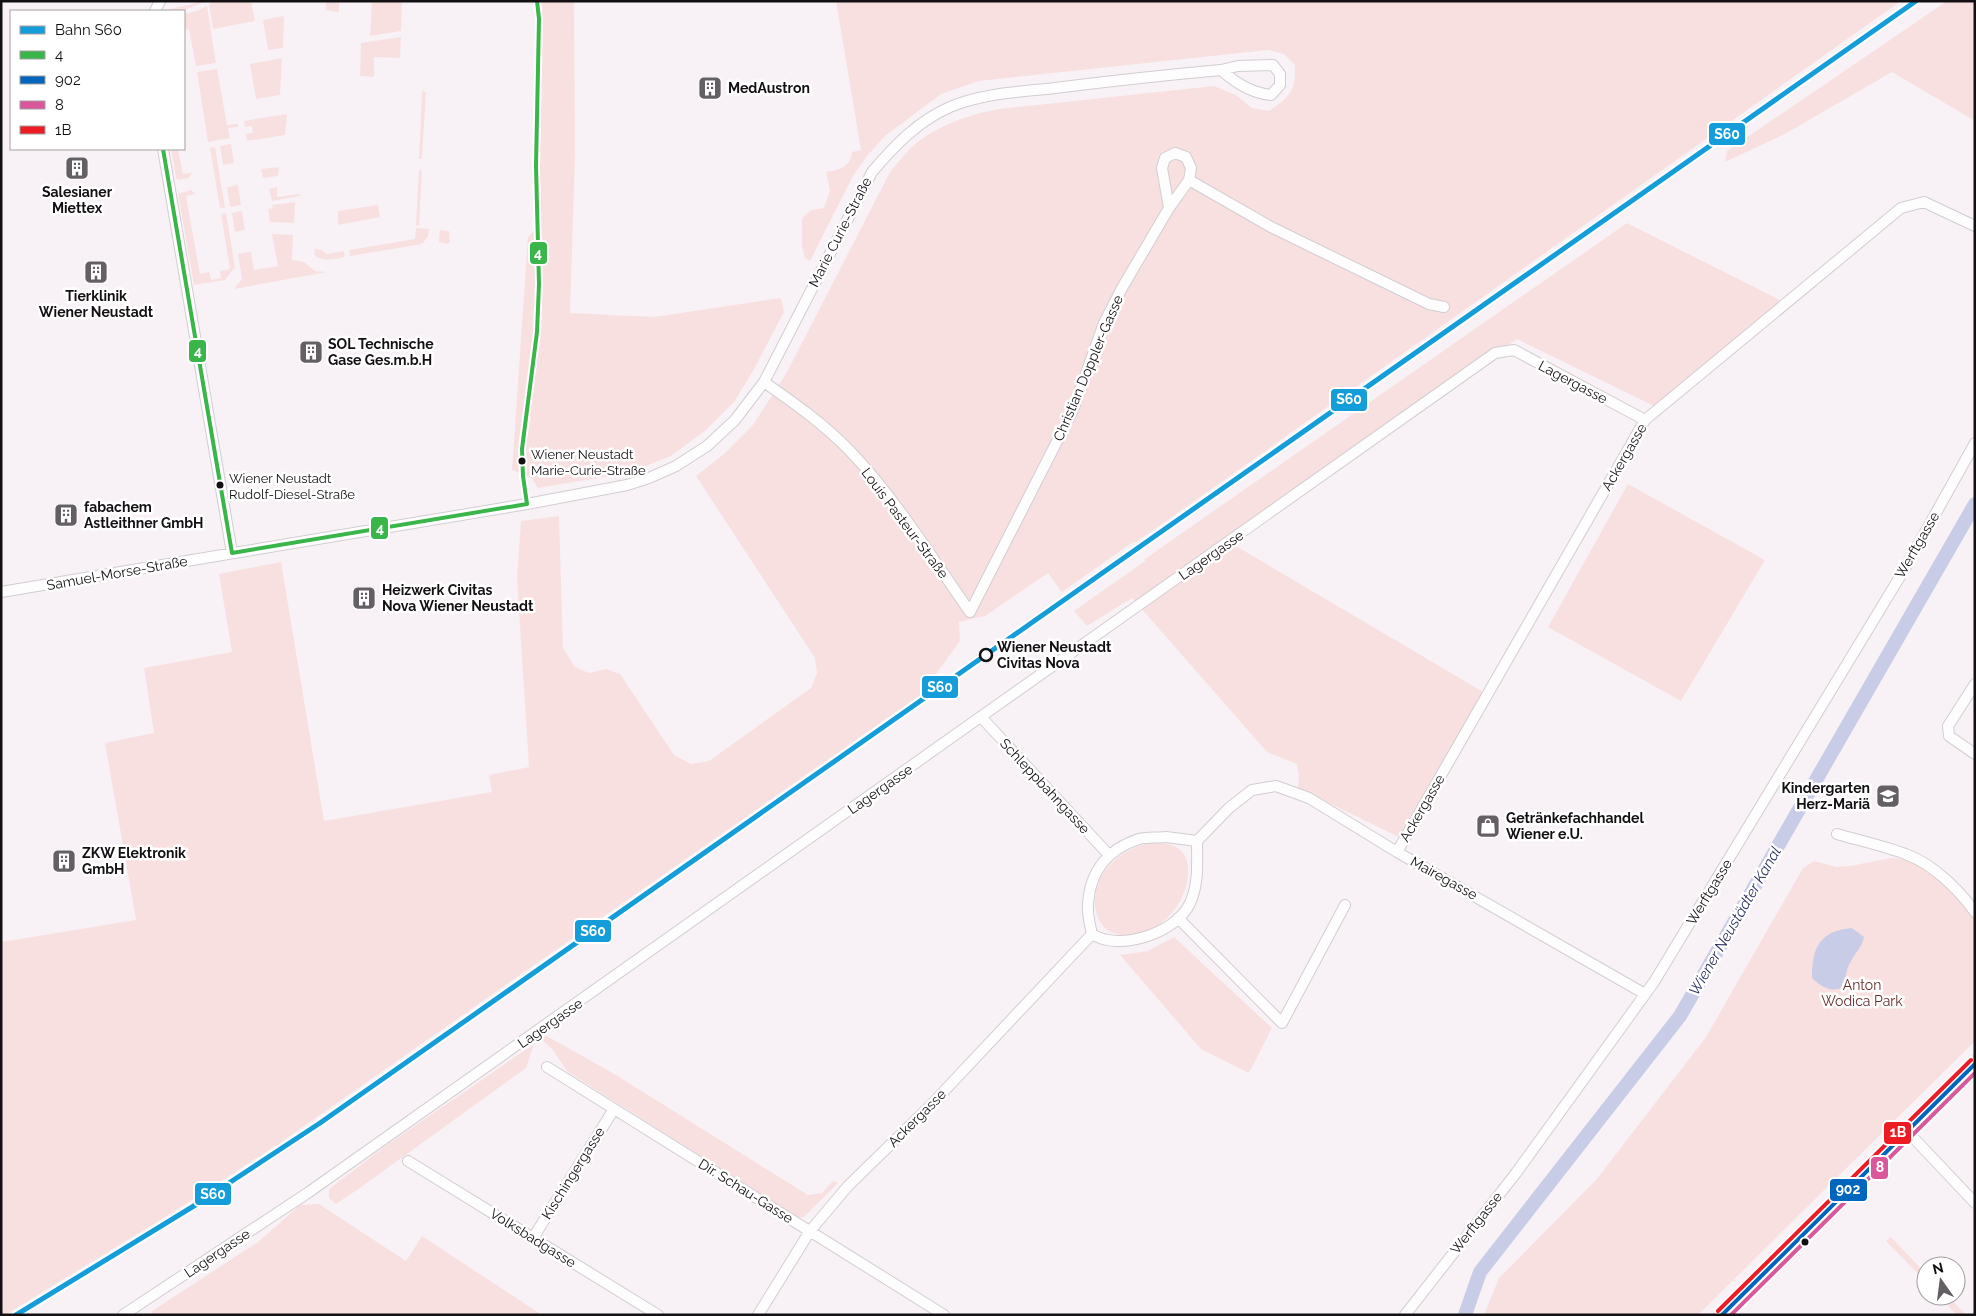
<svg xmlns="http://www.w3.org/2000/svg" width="1976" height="1316" font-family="Raleway,sans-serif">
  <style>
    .green { fill: #f8e0e0 }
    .water { fill: #c8cce6 }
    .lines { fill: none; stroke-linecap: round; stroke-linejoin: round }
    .canal { stroke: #c8cce6; stroke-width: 14 }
    .street-casing { stroke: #d2cdd1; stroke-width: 12 }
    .secondary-casing { stroke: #d2cdd1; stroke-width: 18 }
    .street { stroke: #fefdfe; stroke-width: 10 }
    .secondary { stroke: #fefdfe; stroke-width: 15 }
    .bus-1-casing { stroke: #fff; stroke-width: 8 }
    .bus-2-casing { stroke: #fff; stroke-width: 8 }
    .bus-3-casing { stroke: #fff; stroke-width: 8 }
    .bus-4-casing { stroke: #fff; stroke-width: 8 }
    .bus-1 { stroke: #39b54a; stroke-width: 4 }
    .bus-2 { stroke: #0065bd; stroke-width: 4 }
    .bus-3 { stroke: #db579b; stroke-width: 4 }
    .bus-4 { stroke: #ed1c24; stroke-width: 4 }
    .rail-1-casing { stroke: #fff; stroke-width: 9 }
    .rail-1 { stroke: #159dd9; stroke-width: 5 }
    .bus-dot { fill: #131013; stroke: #fff; stroke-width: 2 }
    .stop-dot { fill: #fff; stroke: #131013; stroke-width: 2.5 }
    .labels { text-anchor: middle; stroke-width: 5; stroke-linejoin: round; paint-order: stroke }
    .bus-label { font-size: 13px; fill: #131013; stroke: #fff; text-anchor: start }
    .poi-label { font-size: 14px; font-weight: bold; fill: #131013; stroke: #fff; text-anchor: start }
    .street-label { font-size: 14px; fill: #131013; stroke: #fff }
    .stop-label { font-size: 14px; font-weight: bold; fill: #131013; stroke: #fff; text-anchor: start }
    .park-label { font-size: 14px; fill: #662f2d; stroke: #fff }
    .water-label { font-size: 15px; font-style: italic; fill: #2c315f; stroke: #fff }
    .line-badge { stroke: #fff; stroke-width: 2 }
    .badge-label { font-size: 14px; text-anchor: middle; font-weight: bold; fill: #fff }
  </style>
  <rect width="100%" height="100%" fill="#f8f2f7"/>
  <!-- green -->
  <path class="green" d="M200 1H206L185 10 166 11C177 5 189 7 200 1Z
    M212 1H251L255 21 213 29 209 4Z
    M326 1H339V12L326 10Z
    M372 1H402L401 31 370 36Z
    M537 1H574L575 155 570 313 654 317 781 298 784 312 753 371 734 402 706 430 671 456 628 473 538 488 531 478 512 470 528 237 538 226 539 19Z
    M836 1H1901L1162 524 1134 543 1133 542 1062 592 1048 573 985 616 959 622 960 641 928 685 930 688 277 1145 170 1214 5 1315H1V942L136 920 105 743 154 733 144 668 232 652 219 574 281 562 324 821 492 792 489 775 529 767 517 579 521 521 559 516 563 648 575 667 589 673 606 669 620 674 674 755 691 764 709 761 811 688 817 673 815 658 696 476 724 454 753 425 787 372 890 172C898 163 905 153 914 145 936 126 971 114 999 109L1214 86 1236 95 1252 108 1269 111C1290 97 1296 91 1295 65L1284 54 1268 50 979 81 941 94 885 136 867 156 853 176 810 261 805 258 802 247V218L811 210 824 208 830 190 826 172C840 169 850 168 852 152L861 150Z
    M1947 1H1975V121L1892 72 1783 135 1725 162 1727 151Z
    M207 6 216 63 196 66 189 29 184 30V14L197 11Z
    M284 16 283 48 268 50 263 20Z
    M401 37 400 58 374 57V77L360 76 361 43Z
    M282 58 280 95 256 99 250 64Z
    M217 69 227 125 238 124V127L228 128 230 138 208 142 197 72Z
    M422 91 426 92 422 159H419Z
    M287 114 285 135 247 141 246 134 253 133 252 126 245 127 244 121Z
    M231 144 234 163 223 165 220 146Z
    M215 147 225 208H220L210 148Z
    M171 149H178L183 174 192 173 189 178 178 180 176 178Z
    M279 167 278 176 263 178 261 169Z
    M419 170 422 171 419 226 416 225Z
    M238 185 241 205 230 207 227 187Z
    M277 187V197L300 194V196L272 201 269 189Z
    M191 190 195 194 186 196 200 274 209 272 211 280 221 278 220 271 230 269 221 214 226 213 235 267 225 280 194 285 178 194Z
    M295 202 294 223 270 222 268 209 273 208 272 205Z
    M378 205 380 217 338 225V211Z
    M242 211 245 230 235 232 232 213Z
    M1627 223 1784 302 1660 409 1517 339 1229 542 1485 693 1405 840 1298 788 1299 777 1297 764 1267 752 1132 598 1087 626 1074 611 1145 561V559L1172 540Z
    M416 228 429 229 428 237 422 244 350 256 349 250 415 239Z
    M440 230 449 231 450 242 447 244 439 242Z
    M272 234 293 235 292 260 304 262 315 271 327 272 234 289 242 279 238 254 251 252 254 270 278 266Z
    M314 249 322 250 327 254 344 251 345 257C334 259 325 262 315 256Z
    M1628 484 1765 560 1681 701 1548 627Z
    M1152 843C1159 843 1168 843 1174 846 1185 851 1188 860 1188 871 1188 904 1158 938 1122 935 1091 932 1089 894 1104 872 1115 856 1133 846 1152 843Z
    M1891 858 1909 860 1940 879 1963 903 1975 899V1041L1698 1315H1484L1499 1278 1596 1180 1706 1037 1803 868 1814 861 1836 867 1850 866Z
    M1174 937 1272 1028 1249 1073 1201 1049 1120 955 1148 951Z
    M545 1035 616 1075 808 1195 822 1193 833 1181 838 1183 804 1217 799 1218 568 1072 552 1049 540 1038Z
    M534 1044 526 1068 357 1190 336 1204 329 1198V1189L387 1145Z
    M319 1204 406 1261 422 1236 542 1315H153L152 1311 258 1242 300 1205Z
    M1891 1237 1926 1274V1282L1886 1241Z
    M1939 1296H1948L1966 1315H1957Z"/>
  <!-- water -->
  <path class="water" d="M1852 928 1864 937C1862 947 1856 952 1851 961 1845 970 1847 979 1842 988 1829 992 1822 987 1812 978 1812 948 1819 931 1852 928Z"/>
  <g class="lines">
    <!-- canal -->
    <path class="canal" d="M1465 1315 1480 1272 1680 1016 1975 504"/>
    <!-- street casing -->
    <g class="street-casing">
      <path id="street" d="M155 11 160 1
        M163 149 232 553
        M1189 180 1271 227 1429 304 1444 307
        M764 382C794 403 824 424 850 451 896 499 932 558 970 612L1073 410 1104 323 1122 288 1169 208 1189 180 1191 168 1186 157 1175 153 1165 158 1162 168 1169 208
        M1 592 527 504 627 485 649 478 676 466 707 446 735 420 764 382 872 172C894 146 918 121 950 107 983 93 1020 92 1055 88 1110 81 1166 75 1221 70 1236 83 1251 93 1271 95L1280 85V74L1273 65 1238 66 1221 70
        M1975 684 1948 726 1949 736 1975 754
        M981 717 1109 855
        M1837 834C1861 841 1885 846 1908 855 1934 865 1959 890 1975 912
        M1166 837 1197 841C1197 862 1199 884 1190 903 1177 933 1119 952 1092 934 1090 925 1087 914 1088 904 1090 871 1108 849 1139 839 1147 837 1157 838 1166 837Z
        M1197 841 1229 808 1252 790 1276 786 1309 798 1397 852 1645 994
        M1397 852 1645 420 1901 208 1924 202 1975 226
        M1178 918 1282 1023 1345 905
        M547 1067 944 1315
        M1907 1131 1975 1203
        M408 1161 658 1315
        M533 1238 614 1109
        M123 1315 309 1192 1495 353 1514 350 1645 420
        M758 1315 810 1231 848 1186 930 1106 1092 934
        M1405 1315 1516 1173 1654 982 1904 570 1975 443"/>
    </g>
    <!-- secondary casing -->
    <g class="secondary-casing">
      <path id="secondary" d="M1722 1315 1975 1064"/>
    </g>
    <!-- street -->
    <use href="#street" class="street"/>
    <!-- secondary -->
    <use href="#secondary" class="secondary"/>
    <!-- bus-1 casing -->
    <g class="bus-1-casing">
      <path id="bus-1" d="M163 149 232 553
        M527 504 523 476 522 449 537 332 539 284 536 166 539 19 537 1
        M232 553 527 504"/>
    </g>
    <!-- bus-2 casing -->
    <g class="bus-2-casing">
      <path id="bus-2" d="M1722 1315 1975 1064"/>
    </g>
    <!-- bus-3 casing -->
    <g class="bus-3-casing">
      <path id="bus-3" d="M1731 1315 1975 1073"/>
    </g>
    <!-- bus-4 casing -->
    <g class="bus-4-casing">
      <path id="bus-4" d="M1718 1311 1971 1060"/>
    </g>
    <!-- bus-1 -->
    <use href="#bus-1" class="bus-1"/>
    <!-- bus-2 -->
    <use href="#bus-2" class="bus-2"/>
    <!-- bus-3 -->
    <use href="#bus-3" class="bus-3"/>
    <!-- bus-4 -->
    <use href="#bus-4" class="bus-4"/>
    <!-- rail-1 casing -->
    <g class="rail-1-casing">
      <path id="rail-1" d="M16 1315 197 1204 320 1123 1916 1"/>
    </g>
    <!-- rail-1 -->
    <use href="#rail-1" class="rail-1"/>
  </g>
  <!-- icons -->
  <defs>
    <g id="building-square" transform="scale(1.25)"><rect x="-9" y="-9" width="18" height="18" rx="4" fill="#635f63" stroke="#fff"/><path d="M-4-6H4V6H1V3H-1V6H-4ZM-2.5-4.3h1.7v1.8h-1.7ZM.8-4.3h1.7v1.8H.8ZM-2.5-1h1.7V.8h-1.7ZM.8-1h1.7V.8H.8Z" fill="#fff"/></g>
    <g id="school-square" transform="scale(1.25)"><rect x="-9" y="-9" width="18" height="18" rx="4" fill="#635f63" stroke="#fff"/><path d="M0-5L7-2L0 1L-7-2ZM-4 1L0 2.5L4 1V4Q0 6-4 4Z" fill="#fff"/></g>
    <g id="shop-square" transform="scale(1.25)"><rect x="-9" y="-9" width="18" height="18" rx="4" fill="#635f63" stroke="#fff"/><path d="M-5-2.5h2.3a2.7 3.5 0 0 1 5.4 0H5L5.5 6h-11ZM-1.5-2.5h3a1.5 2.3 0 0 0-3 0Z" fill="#fff"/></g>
  </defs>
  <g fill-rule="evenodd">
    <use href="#building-square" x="710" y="88"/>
    <use href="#building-square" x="77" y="168"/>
    <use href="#building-square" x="96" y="272"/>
    <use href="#building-square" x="311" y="352"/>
    <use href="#building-square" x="66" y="515"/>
    <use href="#building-square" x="364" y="598"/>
    <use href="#school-square" x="1888" y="796"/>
    <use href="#shop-square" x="1488" y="826"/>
    <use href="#building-square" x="64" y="861"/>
  </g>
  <!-- markers -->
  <g class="bus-dot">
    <circle cx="522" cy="461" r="4.5"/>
    <circle cx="220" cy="485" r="4.5"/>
    <circle cx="1805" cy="1242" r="4.5"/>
  </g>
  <circle class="stop-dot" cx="986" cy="655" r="6"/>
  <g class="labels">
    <!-- bus labels -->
    <g class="bus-label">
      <text x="531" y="459">Wiener Neustadt<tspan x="531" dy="16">Marie-Curie-Straße</tspan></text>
      <text x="229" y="483">Wiener Neustadt<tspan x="229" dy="16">Rudolf-Diesel-Straße</tspan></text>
    </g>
    <!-- poi labels -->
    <g class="poi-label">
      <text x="728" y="93">MedAustron</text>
      <text x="77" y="197" text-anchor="middle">Salesianer<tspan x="77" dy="16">Miettex</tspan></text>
      <text x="96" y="301" text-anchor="middle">Tierklinik<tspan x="96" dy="16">Wiener Neustadt</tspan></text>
      <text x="328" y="349">SOL Technische<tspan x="328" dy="16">Gase Ges.m.b.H</tspan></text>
      <text x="84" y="512">fabachem<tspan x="84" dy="16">Astleithner GmbH</tspan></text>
      <text x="382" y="595">Heizwerk Civitas<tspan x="382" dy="16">Nova Wiener Neustadt</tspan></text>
      <text x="1870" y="793" text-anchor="end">Kindergarten<tspan x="1870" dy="16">Herz-Mariä</tspan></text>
      <text x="1506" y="823">Getränkefachhandel<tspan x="1506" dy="16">Wiener e.U.</tspan></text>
      <text x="82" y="858">ZKW Elektronik<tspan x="82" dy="16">GmbH</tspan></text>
    </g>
    <!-- street labels -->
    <g class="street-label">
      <text transform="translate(840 232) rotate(-63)" y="5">Marie Curie-Straße</text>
      <text transform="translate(1088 368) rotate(-67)" y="5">Christian Doppler-Gasse</text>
      <text transform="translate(1573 382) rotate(28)" y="5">Lagergasse</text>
      <text transform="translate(1624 457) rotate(-60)" y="5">Ackergasse</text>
      <text transform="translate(905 523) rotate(53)" y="5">Louis Pasteur-Straße</text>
      <text transform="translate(1917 545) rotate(-60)" y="5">Werftgasse</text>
      <text transform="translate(1211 555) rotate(-35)" y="5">Lagergasse</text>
      <text transform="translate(117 573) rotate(-10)" y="5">Samuel-Morse-Straße</text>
      <text transform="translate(1045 786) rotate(47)" y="5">Schleppbahngasse</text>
      <text transform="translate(880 789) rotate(-35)" y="5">Lagergasse</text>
      <text transform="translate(1422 808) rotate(-60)" y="5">Ackergasse</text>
      <text transform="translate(1444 878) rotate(29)" y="5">Mairegasse</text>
      <text transform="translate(1709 892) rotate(-59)" y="5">Werftgasse</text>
      <text transform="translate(550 1023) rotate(-35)" y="5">Lagergasse</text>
      <text transform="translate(917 1118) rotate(-45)" y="5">Ackergasse</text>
      <text transform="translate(573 1173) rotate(-58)" y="5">Kischingergasse</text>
      <text transform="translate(746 1191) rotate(32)" y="5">Dir. Schau-Gasse</text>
      <text transform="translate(1476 1223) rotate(-52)" y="5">Werftgasse</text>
      <text transform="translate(533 1238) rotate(32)" y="5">Volksbadgasse</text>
      <text transform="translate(217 1253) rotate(-34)" y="5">Lagergasse</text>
    </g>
    <!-- stop labels -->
    <g class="stop-label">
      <text x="997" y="652">Wiener Neustadt<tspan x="997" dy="16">Civitas Nova</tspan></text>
    </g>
    <!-- park labels -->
    <g class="park-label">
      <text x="1862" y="990">Anton<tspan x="1862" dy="16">Wodica Park</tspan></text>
    </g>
    <!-- water labels -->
    <g class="water-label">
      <text transform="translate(1735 921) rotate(-60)" y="5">Wiener Neustädter Kanal</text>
    </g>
  </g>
  <g class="line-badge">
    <rect x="1708" y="122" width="38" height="24" rx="5" fill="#159dd9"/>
    <rect x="529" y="241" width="19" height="24" rx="5" fill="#39b54a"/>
    <rect x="188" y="339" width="19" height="24" rx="5" fill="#39b54a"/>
    <rect x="1330" y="388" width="38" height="24" rx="5" fill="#159dd9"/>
    <rect x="370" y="516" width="19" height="24" rx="5" fill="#39b54a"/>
    <rect x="921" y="675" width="38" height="24" rx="5" fill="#159dd9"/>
    <rect x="574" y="919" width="38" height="24" rx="5" fill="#159dd9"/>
    <rect x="1883" y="1121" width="29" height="24" rx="5" fill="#ed1c24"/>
    <rect x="1870" y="1156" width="19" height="24" rx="5" fill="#db579b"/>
    <rect x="1829" y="1178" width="39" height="24" rx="5" fill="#0065bd"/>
    <rect x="194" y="1182" width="38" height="24" rx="5" fill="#159dd9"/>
  </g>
  <g class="badge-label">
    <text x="1727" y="139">S60</text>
    <text x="538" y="258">4</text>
    <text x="198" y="356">4</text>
    <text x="1349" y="404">S60</text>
    <text x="380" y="533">4</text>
    <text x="940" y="692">S60</text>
    <text x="593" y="936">S60</text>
    <text x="1898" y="1137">1B</text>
    <text x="1880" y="1172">8</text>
    <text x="1848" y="1194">902</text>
    <text x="213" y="1199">S60</text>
  </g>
  <!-- border -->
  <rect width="1976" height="1316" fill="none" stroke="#131013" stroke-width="5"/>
  <!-- legend -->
  <rect x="10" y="10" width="175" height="140" fill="#ffffff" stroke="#a19fa1"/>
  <rect x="20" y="26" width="25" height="8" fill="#159dd9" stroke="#a19fa1"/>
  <text x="55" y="35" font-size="15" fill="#131013">Bahn S60</text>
  <rect x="20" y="51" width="25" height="8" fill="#39b54a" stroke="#a19fa1"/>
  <text x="55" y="60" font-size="15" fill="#131013">4</text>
  <rect x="20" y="76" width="25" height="8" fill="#0065bd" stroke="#a19fa1"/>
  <text x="55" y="85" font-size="15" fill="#131013">902</text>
  <rect x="20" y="101" width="25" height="8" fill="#db579b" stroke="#a19fa1"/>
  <text x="55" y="110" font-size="15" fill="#131013">8</text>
  <rect x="20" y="126" width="25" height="8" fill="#ed1c24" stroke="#a19fa1"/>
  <text x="55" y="135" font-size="15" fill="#131013">1B</text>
  <!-- north arrow -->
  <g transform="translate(1941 1281) rotate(346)"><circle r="24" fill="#ffffff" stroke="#a19fa1"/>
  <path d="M0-4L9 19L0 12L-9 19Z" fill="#635f63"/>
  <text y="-8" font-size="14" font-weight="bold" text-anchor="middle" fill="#131013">N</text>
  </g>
</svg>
